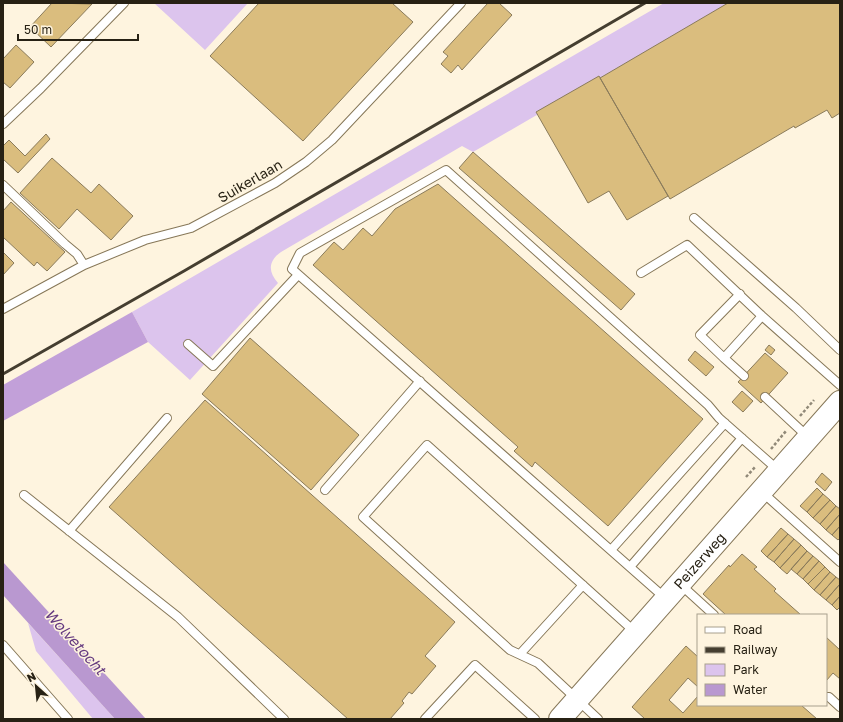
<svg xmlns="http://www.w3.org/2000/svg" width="843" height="722" font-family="'Golos Text',sans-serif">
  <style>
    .green { fill: #dcc4ed }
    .forest { fill: #c2a0d9 }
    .water { fill: #b998d0 }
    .building { fill: #dabd7e; stroke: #8a7b5b }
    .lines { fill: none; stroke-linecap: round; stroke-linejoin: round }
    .lane-casing { stroke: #867758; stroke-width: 10 }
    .secondary-casing { stroke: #867758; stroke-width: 24 }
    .path { stroke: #918978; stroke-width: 2.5; stroke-dasharray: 3 2; stroke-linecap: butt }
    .lane { stroke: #fff; stroke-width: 8 }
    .secondary { stroke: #fff; stroke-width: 22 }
    .rail { stroke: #453e30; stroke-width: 3 }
    .labels { text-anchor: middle; stroke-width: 3; stroke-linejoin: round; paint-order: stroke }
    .street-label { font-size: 14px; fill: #272114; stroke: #fef4df }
    .water-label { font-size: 15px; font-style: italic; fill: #663b80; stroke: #fef4df }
  </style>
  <rect width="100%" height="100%" fill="#fef4df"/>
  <!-- green -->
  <path class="green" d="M154 3H248L205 50Z
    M664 3H729L473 152 462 146 281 252C268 261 268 272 278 283L190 380 148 342 132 312Z
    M28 623 115 719H93L36 651Z"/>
  <!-- forest -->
  <path class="forest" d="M132 312 148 342 3 421V385Z"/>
  <!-- water -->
  <path class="water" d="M3 562 146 719H115L3 595Z"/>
  <!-- building -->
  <path class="building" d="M52 3 92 4 51 47 30 27Z
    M259 3H392L413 22 303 141 210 56Z
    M488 3H499L512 15 462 70 458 65 451 73 441 64 448 56 443 52Z
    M728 3H840V113L832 118 827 110 795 128 794 126 670 199 600 78Z
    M16 45 34 62 10 88 3 82V59Z
    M599 76 668 196 627 220 609 191 588 203 536 112Z
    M46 134 50 139 18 173 3 159V146L9 140 25 156Z
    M473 152 635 294 621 310 459 168Z
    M52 158 91 193 99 184 133 216 111 240 77 209 59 229 20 193Z
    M438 184 703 419 608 526 535 462 532 467 514 451 518 447 313 265 334 242 343 250 363 228 372 236 395 209Z
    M11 202 65 252 47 271 37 262 34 266 3 237V211Z
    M3 252 14 263 3 275Z
    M250 338 359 435 311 490 202 394Z
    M769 345 775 350 771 355 765 350Z
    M695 351 714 367 706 376 688 360Z
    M765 353 788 373 761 403 738 382Z
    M742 391 753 401 743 412 732 402Z
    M205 400 455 622 425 656 436 666 412 694 409 692 402 701 404 703 390 719H348L109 507Z
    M822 473 832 482 825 491 815 482Z
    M817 488 823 494 807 512 800 506Z
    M823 494 830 500 813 518 807 512Z
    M830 500 836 506 820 524 813 518Z
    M836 506 840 509V514L826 530 820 524Z
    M840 514V526L832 535 826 530Z
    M840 526V538L838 540 832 535Z
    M781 528 788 534 767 557 761 551Z
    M788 534 794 539 774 562 767 557Z
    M794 539 801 545 780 568 774 562Z
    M801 545 807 551 787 574 780 568Z
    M807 551 813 556 797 574 791 569Z
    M742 554 757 567 754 569 776 589 774 591 801 615H726L703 594 729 565 730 567Z
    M813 556 819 561 803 579 797 574Z
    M819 561 825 567 808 584 803 579Z
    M825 567 830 572 814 590 808 584Z
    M830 572 836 577 820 595 814 590Z
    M836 577 840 580V584L826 600 820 595Z
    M840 584V596L832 605 826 600Z
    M840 596V607L837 610 832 605Z
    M826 637 840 650V679L833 673 826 681Z
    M686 646 698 657V687L688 678 669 700 683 713 698 696V705H801L817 719H645L632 707Z"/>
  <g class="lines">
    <!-- lane casing -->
    <g class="lane-casing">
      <path id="lane" d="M3 124 41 88 124 3
        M3 185 65 244 77 254 84 265
        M694 218 796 308 840 350
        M641 273 687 245 762 316 840 385
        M3 309 84 265 145 240 191 228 275 183 306 162 332 140 461 3
        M188 344 213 366 298 275
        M724 358 700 335 740 294
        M744 376 724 358 762 316
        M765 397 808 437
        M325 490 420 381
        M762 492 840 562
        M24 495 178 617 284 719
        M69 531 167 418
        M611 550 725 423
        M630 567 742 438
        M680 584 714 615
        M665 598 292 269 300 253 446 170 708 405 719 418 778 470
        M3 645 68 719
        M520 654 583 585
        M826 697H829L840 707
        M425 719 475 665 535 719
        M598 719 538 663 510 650 363 517 427 445 635 632"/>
    </g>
    <!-- secondary casing -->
    <g class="secondary-casing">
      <g id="secondary">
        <path id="s1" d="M560 719 840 402"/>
      </g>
    </g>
    <!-- path -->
    <path class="path" d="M800 416 814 400
      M771 449 786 431
      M746 477 756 466"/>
    <!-- lane -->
    <use href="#lane" class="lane"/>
    <!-- secondary -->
    <use href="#secondary" class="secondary"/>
    <!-- rail -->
    <path class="rail" d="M3 374 184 271 645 3"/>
  </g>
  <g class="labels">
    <!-- street labels -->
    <g class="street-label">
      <text transform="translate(250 181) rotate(-30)" y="5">Suikerlaan</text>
      <text dy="5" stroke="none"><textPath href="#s1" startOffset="211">Peizerweg</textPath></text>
    </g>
    <!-- water labels -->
    <g class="water-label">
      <text transform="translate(75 642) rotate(48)" y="5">Wolvetocht</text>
    </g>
  </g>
  <!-- border -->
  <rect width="843" height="722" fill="none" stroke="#272114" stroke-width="8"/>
  <!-- legend -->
  <rect x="697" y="614" width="130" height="92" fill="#fef4df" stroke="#a8a08e"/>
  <rect x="705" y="627" width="20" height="6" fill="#ffffff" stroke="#a8a08e"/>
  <text x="733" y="634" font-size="12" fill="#272114">Road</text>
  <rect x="705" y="647" width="20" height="6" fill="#453e30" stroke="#a8a08e"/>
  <text x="733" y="654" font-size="12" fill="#272114">Railway</text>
  <rect x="705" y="664" width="20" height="12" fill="#dcc4ed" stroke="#a8a08e"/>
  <text x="733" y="674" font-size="12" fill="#272114">Park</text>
  <rect x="705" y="684" width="20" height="12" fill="#b998d0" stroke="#a8a08e"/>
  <text x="733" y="694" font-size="12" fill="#272114">Water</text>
  <!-- north arrow -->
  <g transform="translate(36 686) rotate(333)" stroke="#fef4df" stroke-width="3" paint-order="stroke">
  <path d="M0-3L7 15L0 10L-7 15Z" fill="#272114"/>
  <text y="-6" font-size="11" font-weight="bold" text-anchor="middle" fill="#272114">N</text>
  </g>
  <!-- scale -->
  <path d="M18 34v6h120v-6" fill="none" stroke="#272114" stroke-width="2"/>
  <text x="24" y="34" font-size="12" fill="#272114" stroke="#fef4df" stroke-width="3" paint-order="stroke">50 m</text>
</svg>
